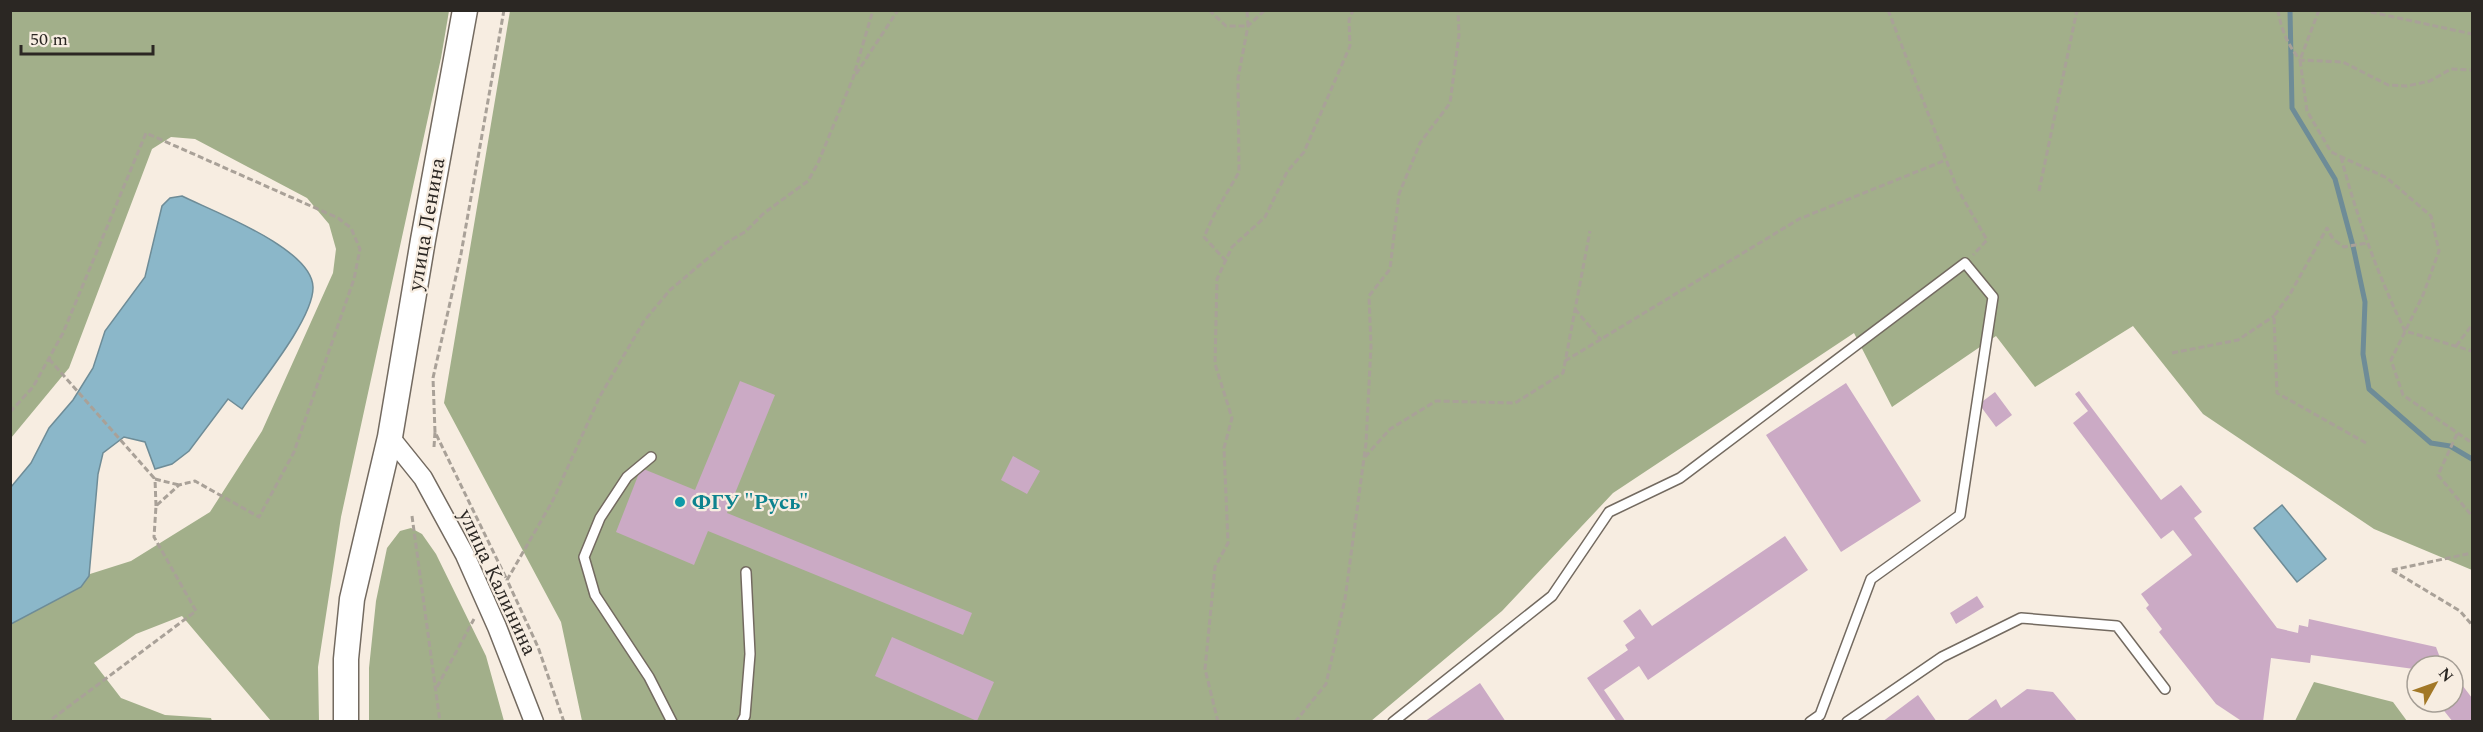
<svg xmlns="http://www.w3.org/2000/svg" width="2483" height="732" font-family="Spectral,serif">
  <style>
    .forest { fill: #a2af8a }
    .water { fill: #8bb7c9; stroke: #6e8c97; stroke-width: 1.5 }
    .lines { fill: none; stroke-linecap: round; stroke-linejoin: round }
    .stream { stroke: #6e8c97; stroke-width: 5 }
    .building { fill: #cbaac5 }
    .lane-casing { stroke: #736a60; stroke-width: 12 }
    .street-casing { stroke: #736a60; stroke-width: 21 }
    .secondary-casing { stroke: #736a60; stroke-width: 27 }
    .path { stroke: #a9a198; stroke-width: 3; stroke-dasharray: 6 3; stroke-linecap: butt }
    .lane { stroke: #fff; stroke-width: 9 }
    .street { stroke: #fff; stroke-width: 18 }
    .secondary { stroke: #fff; stroke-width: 24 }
    .culture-dot { fill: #0f9aa8; stroke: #f7ede1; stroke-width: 2 }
    .labels { text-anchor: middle; stroke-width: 4.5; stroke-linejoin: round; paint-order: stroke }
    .street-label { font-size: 21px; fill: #2b2723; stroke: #f7ede1 }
    .culture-label { font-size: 21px; font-weight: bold; fill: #0d838f; stroke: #f7ede1; text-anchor: start }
  </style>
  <rect width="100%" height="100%" fill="#f7ede1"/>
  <!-- forest -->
  <path class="forest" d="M11 11H449L441 58 341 517 318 667 319 721H271L182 616 136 634 94 663 121 698 165 715 211 718 212 721H10L11 599 131 561 210 512 262 431 333 273 336 249 329 224 307 198 195 139 171 137 152 149 69 368 11 438Z
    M510 11H2472V570L2374 529 2203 414 2133 326 2035 387 1996 336 1892 407 1854 333 1613 493 1502 611 1371 721H582L561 622 444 403Z
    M411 528 422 534 436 554 486 656 504 721H369V668L376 601 387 548 400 531Z
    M2314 682 2393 702 2407 721H2295Z"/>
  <!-- water -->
  <path class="water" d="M182 196C212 211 312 248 313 287 314 318 260 383 242 409L228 399 189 451 172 464 155 469 145 442 124 437 103 453 98 474 89 576 81 587 11 624V487L31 463 49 428 73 400 93 368 105 331 145 277 162 206 170 198Z
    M2282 505 2326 559 2297 582 2254 528Z"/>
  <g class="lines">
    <!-- stream -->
    <path class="stream" d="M2290 10 2292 108 2335 179 2353 246 2365 302 2363 354 2369 389 2431 443 2450 446 2472 459"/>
  </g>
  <!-- building -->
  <path class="building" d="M740 381 775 395 727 513 972 613 963 635 708 531 694 565 616 532 641 468 695 490Z
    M1846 383 1921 501 1841 552 1766 435Z
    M2079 391 2161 500 2181 485 2202 512 2194 518 2277 628 2298 633 2299 625 2308 627 2309 619 2436 647 2439 655 2447 666H2417V678L2413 673 2414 669 2311 655 2310 663 2271 658 2263 722 2240 720 2216 704 2159 632 2162 629 2146 608 2149 605 2141 594 2192 555 2173 530 2161 539 2073 423 2088 411 2075 394Z
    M1995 392 2012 415 1996 427 1979 404Z
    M1013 456 1040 471 1027 494 1001 480Z
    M1785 536 1808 570 1648 680 1639 666 1604 690 1626 722H1617L1587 678 1628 650 1625 645 1635 638 1623 621 1640 609 1652 626Z
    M1977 596 1984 607 1956 624 1950 613Z
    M892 637 994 682 977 721 875 676Z
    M2453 673 2472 698V722H2453L2437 702H2453Z
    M1480 683 1506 722H1424Z
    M2027 689 2053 692 2078 722H1965L1996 699 2001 708Z
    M1918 695 1937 722H1882Z"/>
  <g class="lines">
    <!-- lane casing -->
    <g class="lane-casing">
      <path id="lane" d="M651 457 627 477 600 518 584 557 595 595 649 677 672 722
        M742 722 745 716 750 654 746 572
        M1393 722 1552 596 1609 512 1680 478 1965 263 1993 297 1960 515 1871 579 1820 715 1810 722
        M1847 722 1942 657 2021 618 2117 626 2165 689"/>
    </g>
    <!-- street casing -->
    <g class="street-casing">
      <path id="street" d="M390 437 423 478 465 555 497 627 534 722"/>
    </g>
    <!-- secondary casing -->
    <g class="secondary-casing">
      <path id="secondary" d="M346 722V659L352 599 390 437 423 240 465 10"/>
    </g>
    <!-- path -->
    <path class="path" d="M1209 10 1226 26H1248L1247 10
      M1888 10 1957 188 1987 240 1973 255
      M2278 10C2281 30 2288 45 2300 60L2343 62 2388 85 2407 86 2430 81 2451 69 2472 70
      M2319 10 2300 60 2307 111 2331 152 2387 178 2431 216 2439 251 2423 295 2391 360 2403 395 2472 443
      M2362 10 2472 34
      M856 74 898 10
      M2341 157C2357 218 2378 275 2405 331L2472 351
      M2039 191 2077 10
      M1226 261 1204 237 1214 215 1239 172 1238 78 1248 26 1265 10
      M1575 309 1601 340
      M2456 346 2472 325
      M2172 353 2238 340 2274 316
      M49 359 155 479
      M1565 361 1799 219 1946 160
      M10 412 33 387 63 333 146 133 338 218 351 228 360 249 354 279 294 452 259 517 195 481 179 485 156 506 154 537 196 611 48 722
      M435 432 433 378 461 254 504 10
      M2457 434 2438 475 2472 516
      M2366 443 2277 393 2274 316 2290 294 2327 228 2333 239 2344 247 2367 243
      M434 447 435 432 507 580
      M1365 457 1390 429 1436 401 1515 403 1563 373 1590 231
      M156 506 155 479 179 485
      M412 516 440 722
      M2392 570 2460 611 2472 625
      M2392 570 2472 553
      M437 687 474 619
      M564 722 538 647 507 580 552 502 600 396 644 321 670 290 726 243 745 232 764 213 808 181 818 163 853 78 873 10
      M1218 722 1205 669 1215 567 1228 543 1224 448 1232 418 1215 364 1217 279 1232 247 1265 217 1287 172 1304 152 1350 46 1349 20 1353 10
      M1295 722 1326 684 1345 599 1366 443 1371 346 1369 296 1390 269 1399 194 1420 143 1450 103 1459 35 1458 10"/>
    <!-- lane -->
    <use href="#lane" class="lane"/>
    <!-- street -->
    <use href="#street" class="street"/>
    <!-- secondary -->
    <use href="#secondary" class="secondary"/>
  </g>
  <!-- markers -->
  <circle class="culture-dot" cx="680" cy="502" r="6"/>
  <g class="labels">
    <!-- street labels -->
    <g class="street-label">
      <text transform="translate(426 224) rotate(-80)" y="7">улица Ленина</text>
      <text transform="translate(498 582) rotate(65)" y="7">улица Калинина</text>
    </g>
    <!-- culture labels -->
    <g class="culture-label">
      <text x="692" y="509">ФГУ "Русь"</text>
    </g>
  </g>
  <!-- border -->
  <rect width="2483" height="732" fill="none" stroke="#2b2723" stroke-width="24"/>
  <!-- north arrow -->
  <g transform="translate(2435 684) rotate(50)"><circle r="28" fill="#f7ede1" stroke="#a59e95" stroke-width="1.5"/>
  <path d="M0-4.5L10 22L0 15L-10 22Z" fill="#a27827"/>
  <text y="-9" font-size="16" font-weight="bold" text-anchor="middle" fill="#2b2723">N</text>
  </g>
  <!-- scale -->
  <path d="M21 45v9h132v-9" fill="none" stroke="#2b2723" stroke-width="3"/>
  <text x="30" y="45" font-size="18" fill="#2b2723" stroke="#f7ede1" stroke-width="4.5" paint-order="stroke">50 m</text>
</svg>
